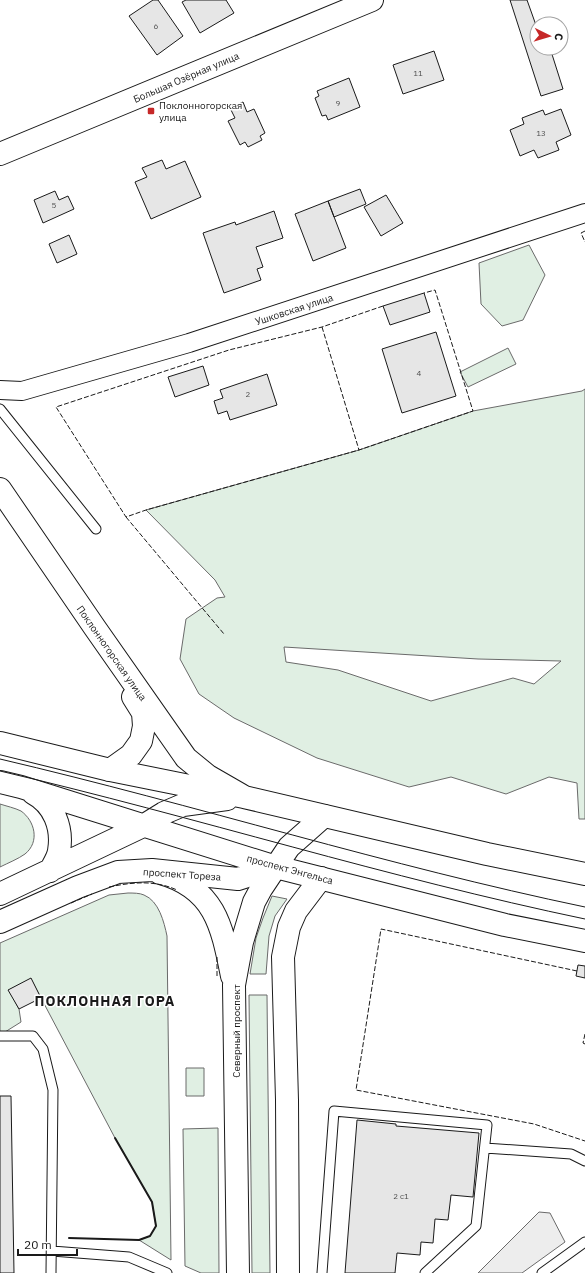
<svg xmlns="http://www.w3.org/2000/svg" width="585" height="1273" font-family="'IBM Plex Sans',sans-serif">
  <style>
    .green { fill: #e0efe3; stroke: #6a6a6a; fill-rule: evenodd }
    .parking { fill: #ededed; stroke: #6a6a6a }
    .building { fill: #e6e6e6; stroke: #1a1a1a }
    .lines { fill: none; stroke-linecap: round; stroke-linejoin: round }
    .service-casing { stroke: #1a1a1a; stroke-width: 11 }
    .minor-casing { stroke: #1a1a1a; stroke-width: 20 }
    .tertiary-casing { stroke: #1a1a1a; stroke-width: 24 }
    .secondary-casing { stroke: #1a1a1a; stroke-width: 24 }
    .primary-casing { stroke: #1a1a1a; stroke-width: 24 }
    .service { stroke: #fff; stroke-width: 9 }
    .minor { stroke: #fff; stroke-width: 18 }
    .tertiary { stroke: #fff; stroke-width: 22 }
    .secondary { stroke: #fff; stroke-width: 22 }
    .primary { stroke: #fff; stroke-width: 22 }
    .tram { stroke: #1a1a1a; stroke-width: 1 }
    .fence { stroke: #1a1a1a; stroke-width: 1; stroke-dasharray: 5 2; stroke-linecap: butt }
    .wall { stroke: #1a1a1a; stroke-width: 2 }
    .poi-dot { fill: #c62828; stroke: #fff; stroke-width: 1.5 }
    .labels { text-anchor: middle; stroke-width: 3; stroke-linejoin: round; paint-order: stroke }
    .number-label { font-size: 8px; fill: #4d4d4d }
    .street-label { font-size: 10px; fill: #1a1a1a; stroke: #fff }
    .poi-label { font-size: 10px; fill: #1a1a1a; stroke: #fff; text-anchor: start }
    .district-label { font-size: 14px; font-weight: bold; letter-spacing: 1px; fill: #1a1a1a; stroke: #fff }
  </style>
  <rect width="100%" height="100%" fill="#fff"/>
  <!-- green -->
  <path class="green" d="M529 245 545 275 523 320 502 326 481 304 479 263Z
    M508 348 516 364 468 387 460 372Z
    M585 389V819H579L577 783 549 777 506 794 451 777 409 787 317 758 234 718 199 694 180 659 186 619 217 598 225 597 215 580 146 510 359 450 473 411 582 391ZM284 647 478 659 561 661 534 684 513 678 431 701 338 670 286 662Z
    M0 804C6 806 15 808 21 811 35 821 40 842 25 854 18 859 8 863 0 867Z
    M128 893C133 893 140 893 144 895 159 901 164 922 167 936L171 1260 139 1240 150 1236 156 1226 152 1202 115 1138 31 979 9 990 19 1009 21 1022 5 1032H0V943L109 895Z
    M272 896 287 899 275 916 269 936 266 974H250L256 938 263 918Z
    M249 995H267L270 1273H252Z
    M186 1068H204V1096H186Z
    M218 1128 219 1273H201L185 1266 183 1129Z"/>
  <!-- parking -->
  <path class="parking" d="M539 1212 550 1213 565 1242 522 1273H478Z"/>
  <!-- building -->
  <path class="building" d="M153 0H158L183 36 157 55 129 16Z
    M186 0H226L234 13 200 33 182 2Z
    M510 0H527L537 28V48H550L563 89 541 96Z
    M434 51 444 80 403 94 393 65Z
    M349 78 360 107 328 120 326 115 322 116 315 98 319 96 317 91Z
    M243 102 247 112 254 109 265 133 260 136 262 140 248 147 245 142 240 145 228 121 235 118 230 108Z
    M561 109 571 135 556 142 559 150 538 158 534 150 520 156 510 130 524 124 522 118 543 110 545 115Z
    M162 160 166 169 185 161 201 197 151 219 135 182 147 177 142 168Z
    M360 189 366 204 334 217 328 201Z
    M55 191 59 200 68 196 74 209 43 223 34 200Z
    M386 195 403 223 381 236 364 207Z
    M328 201 346 248 313 261 295 214Z
    M274 211 283 238 256 247 263 267 257 269 261 280 224 293 203 233 235 222 236 225Z
    M69 235 77 254 57 263 49 244Z
    M424 293 430 312 390 325 383 306Z
    M436 332 456 396 402 413 382 349Z
    M203 366 209 385 175 397 168 377Z
    M267 374 277 405 230 420 227 411 218 414 214 401 223 398 220 390Z
    M578 965 585 966V978L576 976Z
    M31 978 41 998 19 1009 8 990Z
    M0 1096H11L14 1273H0Z
    M357 1120 396 1124V1126L479 1133 473 1197 451 1195 448 1220 435 1219 433 1243 421 1242 420 1255 397 1253 395 1273H345Z"/>
  <g class="lines">
    <!-- service casing -->
    <g class="service-casing">
      <path id="service" d="M0 409 96 529
        M0 1036H33L43 1049 53 1090 51 1273
        M485 1148 571 1154 585 1161
        M52 1251 129 1257 167 1273
        M322 1273 334 1111 487 1125 476 1226 425 1273
        M542 1273 585 1242"/>
    </g>
    <!-- minor casing -->
    <g class="minor-casing">
      <path id="minor" d="M0 390 22 391 189 343 585 213"/>
    </g>
    <!-- tertiary casing -->
    <g class="tertiary-casing">
      <path id="tertiary" d="M0 154 372 0"/>
    </g>
    <!-- secondary casing -->
    <g class="secondary-casing">
      <path id="secondary" d="M0 489 95 628 186 758 208 776 241 795
        M110 770 131 755 141 741 144 726 143 713 133 697
        M160 873C215 888 222 926 232 976
        M238 1273 234 985 242 942 254 902 261 889 289 847 324 816
        M288 1273 287 1100 283 957 289 927 296 911 321 878"/>
    </g>
    <!-- primary casing -->
    <g class="primary-casing">
      <path id="primary" d="M0 743 110 770 244 797 487 854 585 874
        M0 782 21 787 276 867 505 925 585 941
        M33 793C54 804 63 828 59 851 58 858 53 865 50 871
        M0 894 143 826 164 813 183 805 227 799
        M0 922 78 887 118 872 152 870 238 879 276 867"/>
    </g>
    <!-- service -->
    <use href="#service" class="service"/>
    <!-- minor -->
    <use href="#minor" class="minor"/>
    <!-- tertiary -->
    <use href="#tertiary" class="tertiary"/>
    <!-- secondary -->
    <use href="#secondary" class="secondary"/>
    <!-- primary -->
    <use href="#primary" class="primary"/>
    <!-- tram -->
    <path class="tram" d="M0 759C196 805 388 866 585 907
      M0 771C196 817 388 878 585 919"/>
    <!-- fence -->
    <path class="fence" d="M585 231 581 233 585 242
      M383 306 322 327 229 350 56 407 126 517 146 510 359 450 473 411 435 290 424 293
      M322 327 359 450
      M126 517 224 634
      M109 887C133 882 155 880 177 890
      M71 903 92 894
      M577 971 381 929 356 1090 534 1124 585 1141
      M217 976V956
      M585 1034 583 1043 585 1044"/>
    <!-- wall -->
    <path class="wall" d="M69 1238 139 1240 150 1236 156 1226 152 1202 115 1138"/>
  </g>
  <!-- markers -->
  <rect class="poi-dot" x="147" y="107" width="8" height="8" rx="2"/>
  <g class="labels">
    <!-- number labels -->
    <g class="number-label">
      <text x="156" y="29">6</text>
      <text x="418" y="76">11</text>
      <text x="338" y="106">9</text>
      <text x="541" y="136">13</text>
      <text x="54" y="208">5</text>
      <text x="419" y="376">4</text>
      <text x="248" y="397">2</text>
      <text x="401" y="1199">2 с1</text>
    </g>
    <!-- street labels -->
    <g class="street-label">
      <text transform="translate(186 77) rotate(-23)" y="4">Большая Озёрная улица</text>
      <text transform="translate(294 309) rotate(-18)" y="4">Ушковская улица</text>
      <text transform="translate(112 653) rotate(55)" y="4">Поклонногорская улица</text>
      <text transform="translate(290 869) rotate(15)" y="4">проспект Энгельса</text>
      <text transform="translate(182 874) rotate(4)" y="4">проспект Тореза</text>
      <text transform="translate(236 1031) rotate(-90)" y="4">Северный проспект</text>
    </g>
    <!-- poi labels -->
    <g class="poi-label">
      <text x="159" y="109">Поклонногорская<tspan x="159" dy="12">улица</tspan></text>
    </g>
    <!-- district labels -->
    <g class="district-label">
      <text x="105" y="1006">ПОКЛОННАЯ ГОРА</text>
    </g>
  </g>
  <!-- north arrow -->
  <g transform="translate(549 36) rotate(95)"><circle r="19" fill="#ffffff" stroke="#a3a3a3"/>
  <path d="M0-3L7 15L0 10L-7 15Z" fill="#c62828"/>
  <text y="-6" font-size="11" font-weight="bold" text-anchor="middle" fill="#1a1a1a">С</text>
  </g>
  <!-- scale -->
  <path d="M18 1249v6h59v-6" fill="none" stroke="#1a1a1a" stroke-width="2"/>
  <text x="24" y="1249" font-size="12" fill="#1a1a1a" stroke="#ffffff" stroke-width="3" paint-order="stroke">20 m</text>
</svg>
